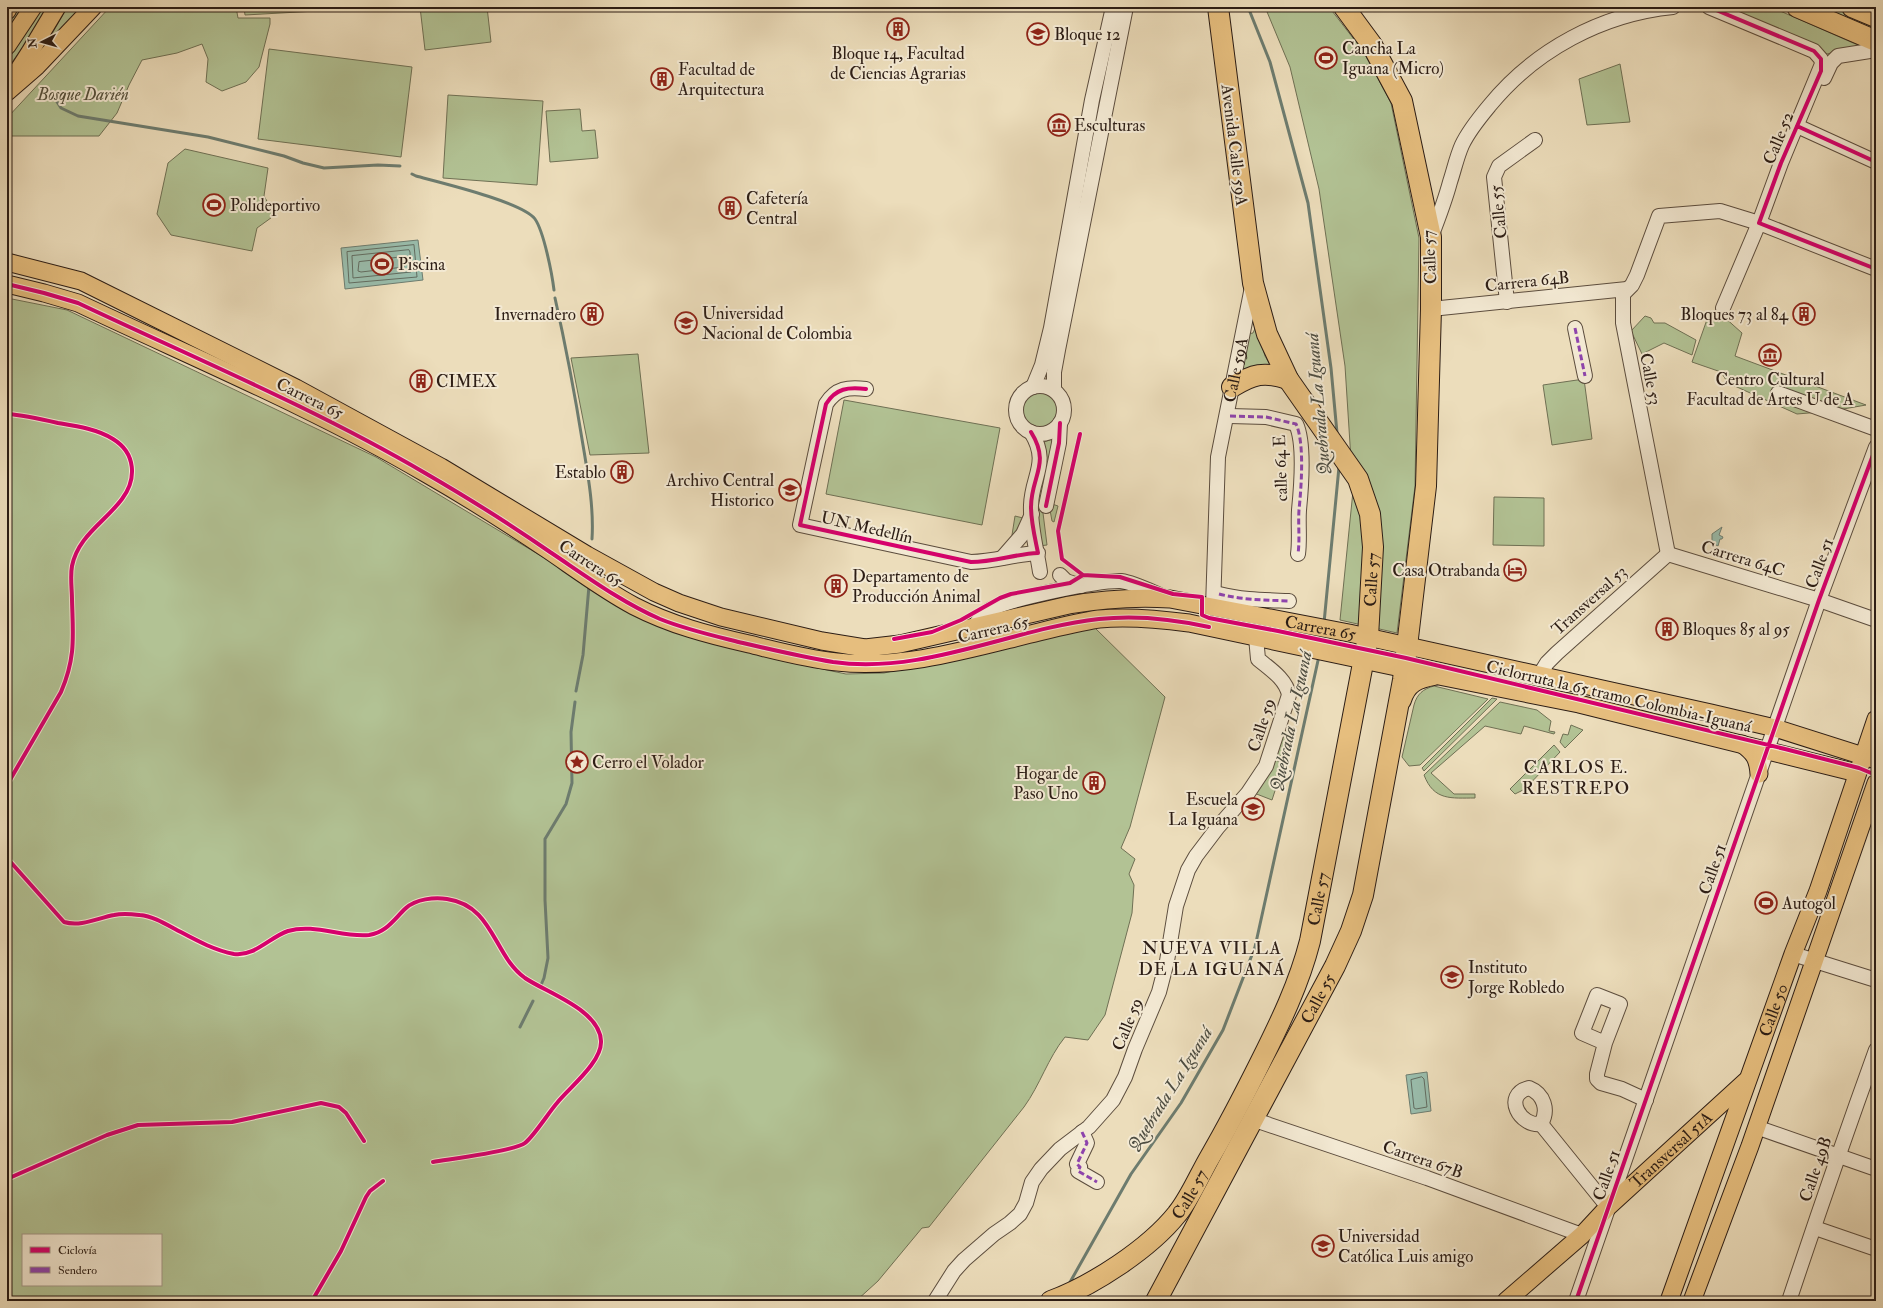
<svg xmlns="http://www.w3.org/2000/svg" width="1883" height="1308" font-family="'IM FELL Double Pica',serif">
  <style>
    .green { fill: #b2c294; stroke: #6f7054; fill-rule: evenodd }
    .water { fill: #99bcab; stroke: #6d7c6f }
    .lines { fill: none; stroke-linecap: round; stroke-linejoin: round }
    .shore { stroke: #626c60; stroke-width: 1 }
    .stream { stroke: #6d7c6f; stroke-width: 3 }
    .minor-casing { stroke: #5c4d3e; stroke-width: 16 }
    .major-casing { stroke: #2c1d15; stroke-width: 19 }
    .highway-casing { stroke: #2c1d15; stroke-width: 22 }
    .minor { stroke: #f3e9d3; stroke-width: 14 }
    .major { stroke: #e6be7e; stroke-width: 17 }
    .highway { stroke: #e6be7e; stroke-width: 20 }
    .quiet { stroke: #8e44ad; stroke-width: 3; stroke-dasharray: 6 3; stroke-linecap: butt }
    .cycleway-casing { stroke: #f3e9d3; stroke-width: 6 }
    .cycleway { stroke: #d6006c; stroke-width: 4 }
    .labels { text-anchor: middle; stroke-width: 4; stroke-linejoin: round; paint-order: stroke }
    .poi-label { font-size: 17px; fill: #2c1d15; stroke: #f3e9d3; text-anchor: start }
    .park-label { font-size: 17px; font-style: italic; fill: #544f3b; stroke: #f3e9d3 }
    .street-label { font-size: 17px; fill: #2c1d15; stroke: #f3e9d3 }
    .water-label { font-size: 18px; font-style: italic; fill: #4d4d42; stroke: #f3e9d3 }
    .neighbourhood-label { font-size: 18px; letter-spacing: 1px; fill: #2c1d15; stroke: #f3e9d3 }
  </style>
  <rect width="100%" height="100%" fill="#ecddbb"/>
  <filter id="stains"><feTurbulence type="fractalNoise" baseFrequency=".005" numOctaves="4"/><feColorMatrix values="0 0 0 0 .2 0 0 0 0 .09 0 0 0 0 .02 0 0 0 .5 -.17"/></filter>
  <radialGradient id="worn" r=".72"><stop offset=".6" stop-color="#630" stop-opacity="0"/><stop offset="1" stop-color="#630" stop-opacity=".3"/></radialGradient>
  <!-- green -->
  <path class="green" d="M16 7H22L7 31V27Z
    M42 7H49L35 31 7 69V60L34 22Z
    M67 7H84L40 55 65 11Z
    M110 7H236L238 18H270V24L259 67 246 82 222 91 206 82 208 59 202 44 177 53 142 60 129 85 117 113 99 136H7V118Z
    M244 7H388L245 15Z
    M420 7H487L491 42 425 50Z
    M1265 7H1329L1363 51 1391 103 1419 238 1415 486 1397 633 1340 620 1353 491 1345 366 1319 189 1290 67Z
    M1719 7H1771L1860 46 1827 54Z
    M1815 7H1837L1876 23V34Z
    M269 49 412 67 401 157 258 139Z
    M1620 64 1630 122 1587 125 1579 79Z
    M448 95 543 101 537 185 443 178Z
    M580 109 582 131 595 130 598 158 550 162 546 111Z
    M185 149 268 168 264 196 275 215 257 228 252 251 171 235 157 214 168 163Z
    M7 298 67 310 376 457 598 590 779 660 846 674 884 673 1093 626 1165 697 1130 827 1121 848 1135 859 1129 874 1134 885 1132 913 1105 1015 1088 1040 1065 1037C1048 1058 1040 1085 1024 1107L929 1227 922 1228 878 1281 856 1301H7ZM23 1235H161V1285H23Z
    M1710 311 1723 316 1742 333 1735 356 1866 405 1832 411 1797 414 1728 383 1721 372 1692 362Z
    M1645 316 1651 318 1654 323H1665L1696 340 1692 355 1664 343 1642 354 1631 331Z
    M1256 326 1265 356 1272 368 1240 376 1247 334 1253 333Z
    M638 354 649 453 590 455 571 358Z
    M1584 379 1592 439 1552 445 1543 385Z
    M1021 410a18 18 0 1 1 36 0a18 18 0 1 1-36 0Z
    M844 400 1000 428 982 525 826 494Z
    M1055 438 1042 505 1047 545 1039 546 1033 505 1041 443Z
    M1494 497 1544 498V546L1493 545Z
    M1052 504 1058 506 1054 522 1052 521 1050 510Z
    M1015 516 1023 518 1014 536 1012 535Z
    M1434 686 1488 699 1420 765 1409 766 1402 757 1414 705C1417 694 1423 689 1434 686Z
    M1492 698 1497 699 1424 771 1422 768Z
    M1500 702 1537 710 1551 721 1549 731 1555 732 1554 734 1524 726 1521 734 1485 726 1431 773 1454 794H1475V798C1451 798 1434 801 1424 775Z
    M1571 725 1583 730 1565 748 1560 742 1563 734 1568 735Z
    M1282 726 1293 729 1286 757 1276 755Z
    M1554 745 1560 752 1525 789 1515 794 1510 789Z
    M1272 759 1284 763 1272 800 1254 793Z"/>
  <!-- water -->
  <path class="water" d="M418 240 423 280 345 289 341 248Z
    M1722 527 1719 535 1723 537 1722 539H1720L1718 546 1712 543V534Z
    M1427 1072 1431 1111 1411 1114 1406 1075Z"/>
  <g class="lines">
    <!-- shore -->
    <path class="shore" d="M414 245 417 277 349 283 347 252Z
      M409 250 410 252 411 272 353 278 352 256Z
      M403 257 405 259 404 267 361 272 358 271 359 262Z
      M1422 1077 1424 1079 1427 1107 1416 1109 1414 1108 1411 1080Z"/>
    <!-- stream -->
    <path class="stream" d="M1248 7 1270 62 1308 203 1331 368 1337 433
      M50 91 61 108 78 116 208 137 284 156 303 163 324 168 378 165 400 166
      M412 174 416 176C438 182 523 202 535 219 544 232 552 274 554 290
      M555 298C566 347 575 395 583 445 588 475 594 508 592 539
      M1324 623 1339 467
      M1321 646 1323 634
      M576 691 583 655 589 586
      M541 985 544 978 548 958 545 900V839L566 804 572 783 571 732 575 702
      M520 1027 533 1001
      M1069 1284 1131 1174 1181 1103 1223 1030 1255 947 1319 656"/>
    <!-- minor casing -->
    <g class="minor-casing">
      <g id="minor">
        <path d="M1709 7 1814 51 1821 59 1822 64 1781 163 1759 223 1723 308"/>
        <path d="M1824 78 1831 63 1838 56 1876 50"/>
        <path d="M1797 126 1876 162"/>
        <path d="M1431 237C1438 219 1445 201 1450 182 1454 170 1457 156 1462 145 1469 130 1480 117 1490 105 1535 50 1602 14 1673 7"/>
        <path d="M1507 302 1494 177 1499 166 1535 140"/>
        <path d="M1431 309 1627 289"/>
        <path d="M1575 328 1585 376"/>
        <circle cx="1040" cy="410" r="24"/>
        <path d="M1033 387 1042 365 1051 328 1092 100 1113 7"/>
        <path d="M866 389C848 387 836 388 826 404L800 525 971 562C994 562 1015 554 1038 553"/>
        <path d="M1054 390V372L1058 350 1126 7"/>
        <path d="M1778 393 1876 429"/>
        <path d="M1230 416 1266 417 1296 424C1305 443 1301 490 1299 510 1298 525 1300 539 1298 554"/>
        <path d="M1031 432C1050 463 1032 475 1031 505 1030 526 1037 551 1040 572"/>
        <path d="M1046 506 1059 443 1060 423"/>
        <path d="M1668 554 1623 323V294L1632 285 1637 275 1659 216 1720 211 1759 223 1876 269"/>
        <path d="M1668 554 1819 600 1876 620"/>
        <path d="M1002 558 1023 534 1032 514"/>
        <path d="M1060 575 1066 581 1081 586"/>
        <path d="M1219 594C1242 600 1265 600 1289 601"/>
        <path id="s1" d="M1213 607 1218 457 1252 287"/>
        <path d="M974 626C979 620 984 613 991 609 1010 599 1099 580 1121 581 1135 583 1150 591 1164 597"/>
        <path d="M1539 676 1547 663 1557 653 1668 554"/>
        <path d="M1793 954 1876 980"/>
        <path d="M1605 1043 1582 1033 1597 995 1620 1004 1605 1043 1597 1074V1079L1601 1083 1622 1089 1646 1100"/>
        <path d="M1529 1088C1544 1094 1549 1110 1541 1124 1520 1127 1502 1095 1529 1088Z"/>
        <path d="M1252 1119 1427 1178 1582 1235"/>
        <path d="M1541 1124 1608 1207"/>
        <path d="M1756 1127 1876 1169"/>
        <path d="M1082 1132 1087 1143 1077 1164 1080 1167 1078 1171 1097 1182"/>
        <path d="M1815 1228 1876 1249"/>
        <path d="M935 1301 954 1271 964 1260 994 1234 1010 1223 1020 1214 1026 1203 1032 1182 1041 1169 1060 1149 1089 1127 1113 1100 1125 1077 1135 1049 1159 992 1167 961 1176 906 1188 870 1196 856 1218 827 1248 793 1266 766 1289 695C1286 679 1270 669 1258 659L1256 637"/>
        <path d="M1576 1301 1819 600 1876 447"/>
        <path d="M1789 1301C1817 1217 1846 1133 1876 1050"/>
      </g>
    </g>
    <!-- major casing -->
    <g class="major-casing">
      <g id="major">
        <path d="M7 11 9 7"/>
        <path d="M7 46 33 7"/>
        <path d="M12 80 30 52 57 7"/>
        <path d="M7 92 37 66 93 7"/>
        <path id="s2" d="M7 262 81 281 296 388 441 467 587 555 654 592 679 603 721 617 822 641 865 648 900 644 1069 605C1103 599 1136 597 1170 599L1349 633 1711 713 1775 728 1876 760"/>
        <path d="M7 284 44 293 78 303C194 358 314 408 425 473 467 497 508 523 548 550 576 569 604 590 634 606 671 625 709 635 749 644 778 651 807 659 837 662 903 670 976 647 1039 632 1059 627 1079 622 1099 619 1129 616 1159 619 1189 623L1434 675 1579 704 1857 773"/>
        <path d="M1742 744C1754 753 1758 758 1759 774"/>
        <path id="s3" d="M1506 1301 1582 1235 1608 1207 1746 1081"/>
        <path id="s4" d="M1669 1301 1793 954 1818 891 1876 719"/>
        <path d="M1692 1301 1750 1146 1876 783"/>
      </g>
    </g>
    <!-- highway casing -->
    <g class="highway-casing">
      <g id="highway">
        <path d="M1797 7 1876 41"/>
        <path d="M1852 7 1876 17"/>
        <path d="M1232 387C1253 374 1264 371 1288 379"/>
        <path d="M1401 700C1406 683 1417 678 1434 675"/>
        <path id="s5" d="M1051 1301C1092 1286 1149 1249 1177 1214 1189 1200 1200 1174 1210 1157 1228 1126 1244 1095 1260 1063 1280 1023 1299 984 1310 941L1368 637 1373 547 1370 514 1358 479 1288 379 1267 334 1253 283 1218 7"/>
        <path id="s6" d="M1156 1301 1335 966 1351 931 1363 895 1403 680 1426 486 1431 309V237L1402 101 1372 45 1344 7"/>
      </g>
    </g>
    <!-- minor -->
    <use href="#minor" class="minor"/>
    <!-- major -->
    <use href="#major" class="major"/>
    <!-- highway -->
    <use href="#highway" class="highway"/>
    <!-- quiet -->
    <path class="quiet" d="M1575 328 1585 376
      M1230 416 1266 417 1296 424C1305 443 1301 490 1299 510 1298 525 1300 539 1298 554
      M1219 594C1242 600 1265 600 1289 601
      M1082 1132 1087 1143 1077 1164 1080 1167 1078 1171 1097 1182"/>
    <!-- cycleway casing -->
    <g class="cycleway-casing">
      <path id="cycleway" d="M1709 7 1814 51 1821 59V71L1781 163 1759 223 1876 269
        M1797 126 1876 162
        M7 284 44 293 78 303C194 358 314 408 425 473 468 498 510 524 550 552 586 576 621 602 660 619 687 630 715 636 743 643 773 650 803 657 833 662 924 675 1010 629 1099 619 1135 615 1173 619 1209 627
        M866 389C848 387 836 388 826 404L800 525 971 562C994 562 1015 554 1038 553 1035 538 1031 522 1031 507 1031 476 1051 464 1031 432
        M7 414C24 415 41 419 58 423 76 426 97 429 113 439 136 453 137 479 122 499 105 522 78 536 72 566 70 577 72 589 72 600 73 636 76 657 61 692L7 785
        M1080 434 1058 531 1062 559 1083 575 1120 577 1173 594 1202 597V615L1209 618 1278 631 1406 658 1785 749 1859 768 1876 775
        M1046 506 1059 443 1060 423
        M894 639 932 632 961 620 1000 598 1011 594 1070 583 1083 575
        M7 858 64 922C81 927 98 918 114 915 123 913 131 914 140 915 152 916 164 923 175 929 194 939 213 950 234 954 254 957 270 937 288 931 314 923 343 938 369 935 387 932 394 919 406 908 416 899 434 897 447 899 494 906 493 955 525 978 547 993 600 1010 601 1041 602 1062 570 1087 557 1103 549 1112 534 1136 525 1143 515 1151 450 1159 433 1162
        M7 1179 107 1135 138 1125 232 1122 321 1103 339 1107 346 1113 364 1141
        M312 1301 341 1251 366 1197 370 1191 383 1181
        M1576 1301 1819 600 1876 447"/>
    </g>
    <!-- cycleway -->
    <use href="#cycleway" class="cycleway"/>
  </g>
  <!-- icons -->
  <defs>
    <g id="building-ring" transform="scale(1.15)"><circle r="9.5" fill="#f3e9d3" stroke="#8f2418" stroke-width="1.5"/><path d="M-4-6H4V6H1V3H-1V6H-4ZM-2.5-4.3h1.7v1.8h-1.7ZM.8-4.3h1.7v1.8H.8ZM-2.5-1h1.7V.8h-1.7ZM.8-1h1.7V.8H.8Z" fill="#8f2418"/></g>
    <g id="university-ring" transform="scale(1.15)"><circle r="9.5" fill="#f3e9d3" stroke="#8f2418" stroke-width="1.5"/><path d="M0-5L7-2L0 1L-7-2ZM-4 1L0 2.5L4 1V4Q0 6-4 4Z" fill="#8f2418"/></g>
    <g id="stadium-ring" transform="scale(1.15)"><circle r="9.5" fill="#f3e9d3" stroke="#8f2418" stroke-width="1.5"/><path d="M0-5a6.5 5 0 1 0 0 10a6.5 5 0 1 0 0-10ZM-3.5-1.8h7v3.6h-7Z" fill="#8f2418"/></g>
    <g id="museum-ring" transform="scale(1.15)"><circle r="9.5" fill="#f3e9d3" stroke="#8f2418" stroke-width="1.5"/><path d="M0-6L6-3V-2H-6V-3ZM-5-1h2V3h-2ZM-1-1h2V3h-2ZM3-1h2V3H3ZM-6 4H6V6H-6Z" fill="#8f2418"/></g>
    <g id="hotel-ring" transform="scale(1.15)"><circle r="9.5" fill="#f3e9d3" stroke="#8f2418" stroke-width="1.5"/><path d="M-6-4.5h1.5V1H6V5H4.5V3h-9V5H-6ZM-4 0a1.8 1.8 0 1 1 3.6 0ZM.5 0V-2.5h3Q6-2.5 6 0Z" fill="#8f2418"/></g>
    <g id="sight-ring" transform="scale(1.15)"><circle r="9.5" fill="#f3e9d3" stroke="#8f2418" stroke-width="1.5"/><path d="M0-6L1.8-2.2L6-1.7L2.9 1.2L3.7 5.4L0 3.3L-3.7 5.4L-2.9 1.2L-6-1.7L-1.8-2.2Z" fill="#8f2418"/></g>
    <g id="school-ring" transform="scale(1.15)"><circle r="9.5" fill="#f3e9d3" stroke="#8f2418" stroke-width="1.5"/><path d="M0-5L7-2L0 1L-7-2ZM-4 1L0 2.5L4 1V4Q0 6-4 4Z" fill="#8f2418"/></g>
  </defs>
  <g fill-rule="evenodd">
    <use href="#building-ring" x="898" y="29"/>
    <use href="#university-ring" x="1038" y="34"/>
    <use href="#stadium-ring" x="1326" y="58"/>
    <use href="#building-ring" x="662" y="79"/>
    <use href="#museum-ring" x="1059" y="125"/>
    <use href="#stadium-ring" x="214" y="205"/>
    <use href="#building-ring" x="730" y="208"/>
    <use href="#stadium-ring" x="382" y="264"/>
    <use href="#building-ring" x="592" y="314"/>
    <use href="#building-ring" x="1804" y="314"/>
    <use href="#university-ring" x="686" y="323"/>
    <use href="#museum-ring" x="1770" y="355"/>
    <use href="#building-ring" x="421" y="381"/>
    <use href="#building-ring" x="622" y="472"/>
    <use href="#university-ring" x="790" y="490"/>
    <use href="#hotel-ring" x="1515" y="570"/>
    <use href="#building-ring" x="836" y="586"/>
    <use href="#building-ring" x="1667" y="629"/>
    <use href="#sight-ring" x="577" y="762"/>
    <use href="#building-ring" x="1094" y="783"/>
    <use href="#school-ring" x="1253" y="809"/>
    <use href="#stadium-ring" x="1766" y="903"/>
    <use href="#school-ring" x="1452" y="977"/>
    <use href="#university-ring" x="1323" y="1246"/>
  </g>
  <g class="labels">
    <!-- poi labels -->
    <g class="poi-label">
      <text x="1054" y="40">Bloque 12</text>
      <text x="1342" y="54">Cancha La<tspan x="1342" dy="20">Iguana (Micro)</tspan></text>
      <text x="898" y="59" text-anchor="middle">Bloque 14, Facultad<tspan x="898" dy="20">de Ciencias Agrarias</tspan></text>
      <text x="678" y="75">Facultad de<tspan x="678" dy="20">Arquitectura</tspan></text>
      <text x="1074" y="131">Esculturas</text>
      <text x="746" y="204">Cafetería<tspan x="746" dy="20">Central</tspan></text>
      <text x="230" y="211">Polideportivo</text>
      <text x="398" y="270">Piscina</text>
      <text x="702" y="319">Universidad<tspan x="702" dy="20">Nacional de Colombia</tspan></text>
      <text x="576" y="320" text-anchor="end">Invernadero</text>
      <text x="1788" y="320" text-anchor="end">Bloques 73 al 84</text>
      <text x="1770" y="385" text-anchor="middle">Centro Cultural<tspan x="1770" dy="20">Facultad de Artes U de A</tspan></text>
      <text x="436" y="387">CIMEX</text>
      <text x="606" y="478" text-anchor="end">Establo</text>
      <text x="774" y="486" text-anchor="end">Archivo Central<tspan x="774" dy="20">Historico</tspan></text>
      <text x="1500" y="576" text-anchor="end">Casa Otrabanda</text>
      <text x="852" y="582">Departamento de<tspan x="852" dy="20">Producción Animal</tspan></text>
      <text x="1682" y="635">Bloques 85 al 95</text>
      <text x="592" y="768">Cerro el Volador</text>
      <text x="1078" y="779" text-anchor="end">Hogar de<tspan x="1078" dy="20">Paso Uno</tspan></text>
      <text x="1238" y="805" text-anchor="end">Escuela<tspan x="1238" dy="20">La Iguana</tspan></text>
      <text x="1782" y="909">Autogol</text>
      <text x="1468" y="973">Instituto<tspan x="1468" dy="20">Jorge Robledo</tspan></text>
      <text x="1338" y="1242">Universidad<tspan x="1338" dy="20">Católica Luis amigo</tspan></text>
    </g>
    <!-- park labels -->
    <g class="park-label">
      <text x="83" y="100">Bosque Darién</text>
    </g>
    <!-- street labels -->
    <g class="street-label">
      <text transform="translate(1778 138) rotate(-68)" y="6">Calle 52</text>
      <text transform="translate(1235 145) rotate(83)" y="6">Avenida Calle 59A</text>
      <text transform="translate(1498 212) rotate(-96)" y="6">Calle 55</text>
      <text transform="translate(1429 257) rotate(-93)" y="6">Calle 57</text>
      <text transform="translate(1527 281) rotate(-6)" y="6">Carrera 64B</text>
      <text dy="6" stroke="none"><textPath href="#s1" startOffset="239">Calle 59A</textPath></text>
      <text transform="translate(1651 379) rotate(79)" y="6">Calle 53</text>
      <text transform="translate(310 398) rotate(26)" y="6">Carrera 65</text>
      <text transform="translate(1280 468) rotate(-92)" y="6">calle 64 E</text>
      <text transform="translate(867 527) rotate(13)" y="6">UN Medellín</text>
      <text transform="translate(1743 558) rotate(17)" y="6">Carrera 64C</text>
      <text transform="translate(591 563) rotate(33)" y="6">Carrera 65</text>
      <text transform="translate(1819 563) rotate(-70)" y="6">Calle 51</text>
      <text dy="6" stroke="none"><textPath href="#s5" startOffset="826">Calle 57</textPath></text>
      <text transform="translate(1589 600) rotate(-42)" y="6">Transversal 53</text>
      <text dy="6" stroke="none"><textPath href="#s2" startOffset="1411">Carrera 65</textPath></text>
      <text transform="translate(993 629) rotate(-13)" y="6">Carrera 65</text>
      <text transform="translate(1619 696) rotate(13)" y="6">Ciclorruta la 65 tramo Colombia-Iguaná</text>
      <text transform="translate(1261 725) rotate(-72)" y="6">Calle 59</text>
      <text transform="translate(1712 869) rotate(-71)" y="6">Calle 51</text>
      <text dy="6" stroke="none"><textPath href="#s5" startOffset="502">Calle 57</textPath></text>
      <text dy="6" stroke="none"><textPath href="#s6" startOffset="343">Calle 55</textPath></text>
      <text dy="6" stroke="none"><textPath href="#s4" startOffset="309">Calle 50</textPath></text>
      <text transform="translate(1127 1024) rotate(-68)" y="6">Calle 59</text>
      <text dy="6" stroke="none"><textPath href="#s3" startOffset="224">Transversal 51A</textPath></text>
      <text transform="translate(1423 1159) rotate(19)" y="6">Carrera 67B</text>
      <text transform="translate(1815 1169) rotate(-71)" y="6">Calle 49B</text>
      <text transform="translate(1606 1175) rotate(-71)" y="6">Calle 51</text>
      <text dy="6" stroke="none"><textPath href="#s5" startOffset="178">Calle 57</textPath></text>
    </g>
    <!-- water labels -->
    <g class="water-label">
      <text transform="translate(1318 404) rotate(-95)" y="6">Quebrada La Iguaná</text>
      <text transform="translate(1291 721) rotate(-78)" y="6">Quebrada La Iguaná</text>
      <text transform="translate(1170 1089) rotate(-58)" y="6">Quebrada La Iguaná</text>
    </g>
    <!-- neighbourhood labels -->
    <g class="neighbourhood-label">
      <text x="1576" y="773">CARLOS E.<tspan x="1576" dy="21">RESTREPO</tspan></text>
      <text x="1212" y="954">NUEVA VILLA<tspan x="1212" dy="21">DE LA IGUANÁ</tspan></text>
    </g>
  </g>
  <!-- margin -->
  <rect width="1883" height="1308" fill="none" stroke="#ecddbb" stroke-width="24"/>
  <rect x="8" y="8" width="1867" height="1292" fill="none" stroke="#2c1d15" stroke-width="2"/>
  <rect x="12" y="12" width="1859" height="1284" fill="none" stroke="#2c1d15"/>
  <!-- legend -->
  <rect x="22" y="1234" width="140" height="52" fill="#f3e9d3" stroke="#a39787"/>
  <rect x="30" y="1247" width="20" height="6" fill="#d6006c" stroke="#a39787"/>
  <text x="58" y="1254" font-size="12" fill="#2c1d15">Ciclovía</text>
  <rect x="30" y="1267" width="20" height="6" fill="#8e44ad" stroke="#a39787"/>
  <text x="58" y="1274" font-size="12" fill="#2c1d15">Sendero</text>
  <!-- north arrow -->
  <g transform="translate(42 42) rotate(264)" stroke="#f3e9d3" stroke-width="3" paint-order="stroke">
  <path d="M0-3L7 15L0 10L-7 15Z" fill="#2c1d15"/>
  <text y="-6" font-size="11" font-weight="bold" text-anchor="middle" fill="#2c1d15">N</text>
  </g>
  <rect width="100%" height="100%" filter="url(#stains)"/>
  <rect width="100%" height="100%" fill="url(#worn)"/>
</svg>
